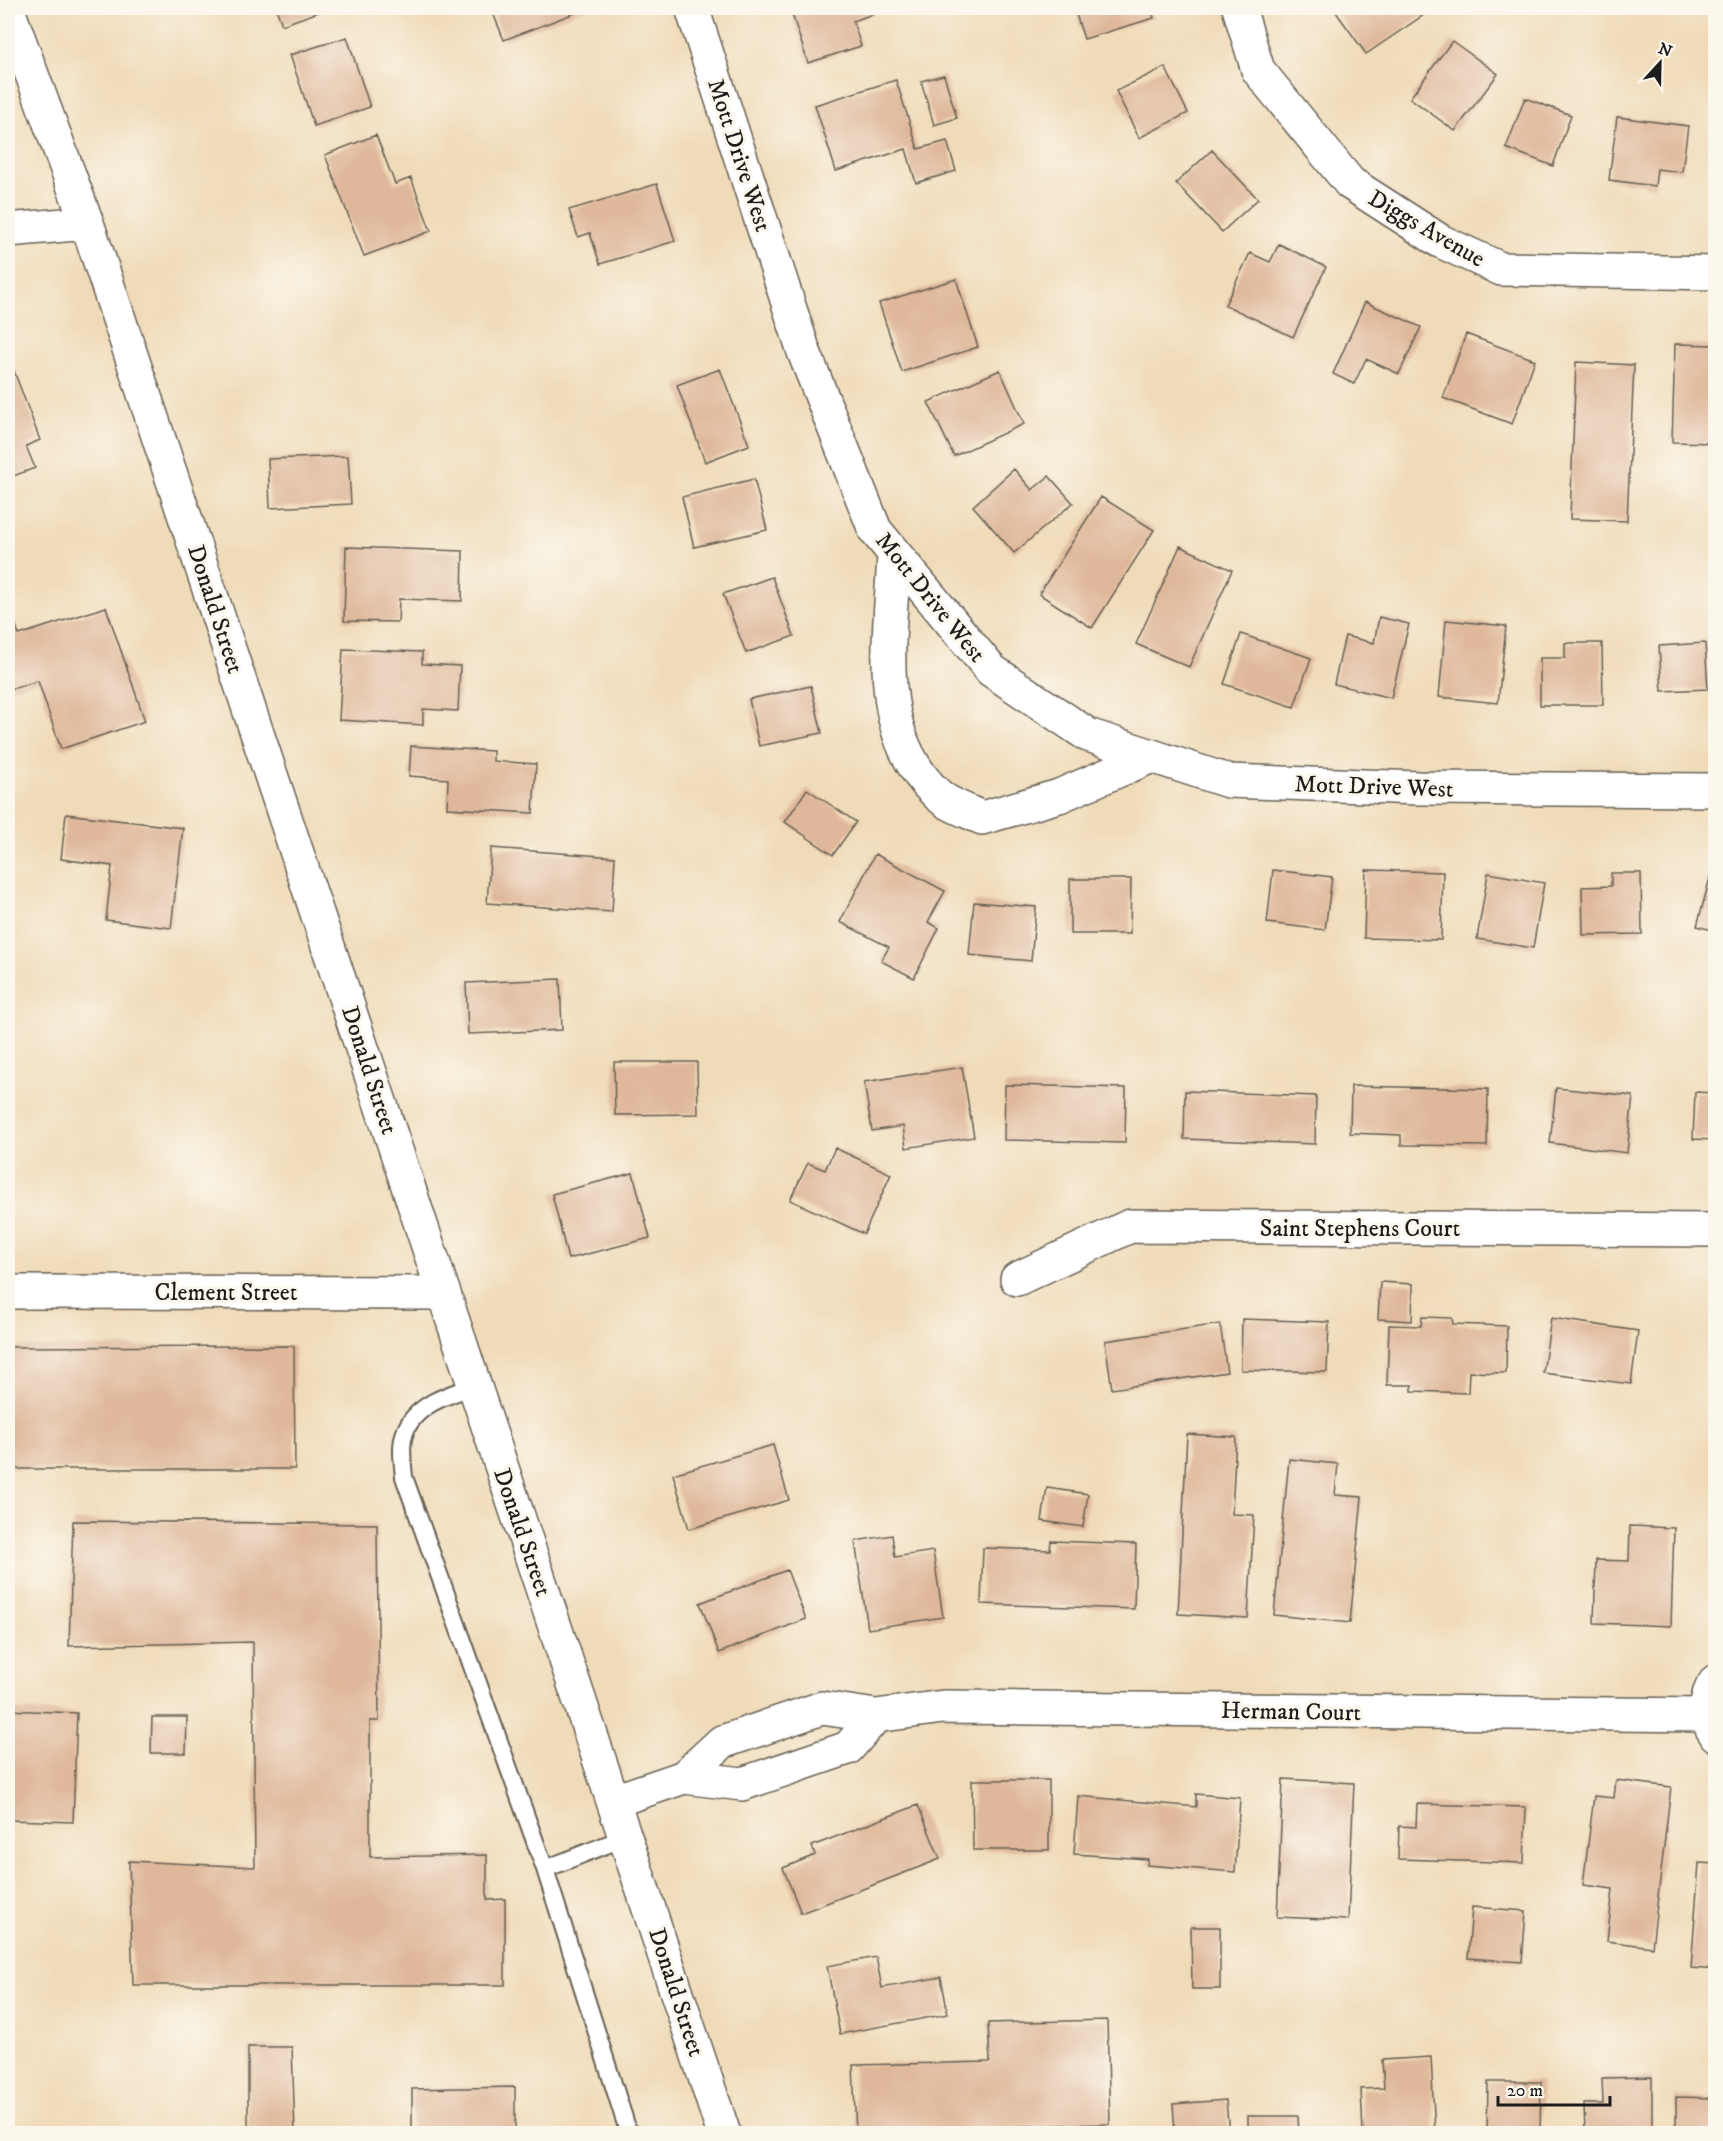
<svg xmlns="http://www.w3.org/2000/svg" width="1723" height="2141" font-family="'IM FELL DW Pica',serif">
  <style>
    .building { fill: #dfb79a }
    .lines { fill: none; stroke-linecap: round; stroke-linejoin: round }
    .lane-casing { stroke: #665f53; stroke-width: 20 }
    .street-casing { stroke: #665f53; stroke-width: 36 }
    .lane { stroke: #fff; stroke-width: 16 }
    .street { stroke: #fff; stroke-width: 33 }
    .labels { text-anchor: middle; stroke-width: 6; stroke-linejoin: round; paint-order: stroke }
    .street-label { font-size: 24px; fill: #1c1c1c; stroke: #fbf7ec }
  </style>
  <rect width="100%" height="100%" fill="#fbf7ec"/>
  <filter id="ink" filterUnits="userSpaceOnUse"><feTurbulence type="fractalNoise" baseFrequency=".0167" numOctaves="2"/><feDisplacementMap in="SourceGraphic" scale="12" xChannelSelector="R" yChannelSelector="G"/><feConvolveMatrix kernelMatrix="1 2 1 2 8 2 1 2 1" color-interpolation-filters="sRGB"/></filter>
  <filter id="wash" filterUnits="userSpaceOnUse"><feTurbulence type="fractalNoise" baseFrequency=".008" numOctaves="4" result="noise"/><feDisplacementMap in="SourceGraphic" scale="24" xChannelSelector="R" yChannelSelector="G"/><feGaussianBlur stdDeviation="1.35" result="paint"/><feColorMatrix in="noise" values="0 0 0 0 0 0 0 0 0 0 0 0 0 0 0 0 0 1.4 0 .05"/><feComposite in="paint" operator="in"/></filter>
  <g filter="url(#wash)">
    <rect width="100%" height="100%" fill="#f0dbb9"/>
    <g id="blocks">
      <!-- building -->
      <path class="building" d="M276 8H330L282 25Z
        M491 8H588L504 40Z
        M790 8H874L876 13 853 21 861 46 808 63Z
        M1074 8H1151L1154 18 1084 39Z
        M1333 8H1434L1366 54Z
        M347 37 370 107 314 126 290 55Z
        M1452 41 1498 74 1455 131 1410 98Z
        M1165 67 1188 113 1139 138 1116 91Z
        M944 75 957 118 934 125 921 81Z
        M896 80 918 149 947 141 956 171 916 183 906 149 836 171 815 105Z
        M1525 98 1571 115 1553 166 1506 148Z
        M1617 117 1688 126 1682 172 1657 169 1655 186 1609 180Z
        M376 135 395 184 411 178 431 231 364 256 325 155Z
        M1212 150 1258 199 1222 232 1176 183Z
        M657 184 675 241 600 264 590 233 578 237 569 210Z
        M1279 244 1326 267 1293 337 1225 305 1250 253 1270 262Z
        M956 279 978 347 902 372 879 303Z
        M1365 302 1421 327 1399 374 1366 359 1354 384 1333 374Z
        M1466 334 1535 360 1512 424 1443 398Z
        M1675 344 1716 345V443L1672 442Z
        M8 355 40 440 26 446 35 468 8 478Z
        M1576 362 1634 365 1627 521 1570 519Z
        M720 369 749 445 705 462 677 385Z
        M1000 370 1024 424 954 456 928 402Z
        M348 456 351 504 270 508 268 459Z
        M1014 469 1032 490 1049 476 1073 503 1014 553 973 506Z
        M754 479 767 530 694 547 682 497Z
        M1101 497 1154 530 1092 628 1039 594Z
        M1180 546 1232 570 1189 667 1136 644Z
        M346 547 463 551 462 601 399 599 398 622 344 621Z
        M772 577 794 636 746 653 723 594Z
        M8 601 19 635 106 607 145 721 61 749 38 681 8 690Z
        M1379 617 1409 624 1391 698 1334 684 1345 636 1374 643Z
        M1446 620 1506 626 1498 703 1439 697Z
        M1241 634 1311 658 1294 707 1224 684Z
        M1565 643H1602L1603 705H1540V658H1565Z
        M1705 643 1708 689 1662 691 1659 646Z
        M343 649 422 652V664L460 666 458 711 423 709V725L339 720Z
        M811 686 822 733 759 746 749 699Z
        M411 746 493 751V761L536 764 533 813 447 808 448 779 409 776Z
        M807 789 856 822 833 855 785 822Z
        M66 814 183 828 171 928 106 920 112 866 61 859Z
        M491 848 615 857 612 912 487 903Z
        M875 854 945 891 928 922 939 928 914 978 881 961 889 947 840 922Z
        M1713 867 1716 868V931L1697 926Z
        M1273 870 1332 877 1325 930 1267 923Z
        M1366 870 1443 872 1441 940 1364 938Z
        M1488 873 1544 883 1533 948 1477 939Z
        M1611 873H1641L1642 934 1583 935 1582 887 1611 886Z
        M1070 879H1131L1130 934H1070Z
        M974 902 1036 907 1031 961 969 955Z
        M560 979 562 1030 468 1034 466 983Z
        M614 1062H697L698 1114 615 1115Z
        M962 1067 974 1137 906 1148 903 1126 872 1131 864 1082Z
        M1005 1085 1126 1088 1125 1143 1004 1140Z
        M1351 1086 1488 1089 1487 1146 1401 1145V1135L1350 1133Z
        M1556 1088 1633 1096 1627 1153 1550 1143Z
        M1185 1091 1316 1096 1315 1144 1184 1139Z
        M1695 1092 1716 1093V1140L1693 1139Z
        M835 1148 891 1174 864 1234 790 1200 808 1163 825 1170Z
        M633 1173 650 1238 568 1259 552 1194Z
        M1380 1282 1413 1284 1412 1321 1378 1319Z
        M1422 1317 1452 1318 1453 1324 1507 1326 1506 1373 1469 1372 1468 1393 1412 1391V1385H1387L1389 1325 1421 1326Z
        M1551 1318 1638 1331 1631 1384 1543 1373Z
        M1242 1319 1329 1322 1327 1372 1241 1370Z
        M1220 1324 1227 1372 1112 1389 1105 1341Z
        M294 1346 295 1469H8V1347Z
        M1187 1434 1236 1437 1232 1514 1254 1515 1248 1618 1178 1614Z
        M773 1445 789 1500 689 1529 673 1474Z
        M1289 1459 1338 1464 1335 1495 1362 1497 1350 1623 1274 1615Z
        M1047 1488 1088 1494 1083 1527 1042 1521Z
        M73 1521 377 1524 379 1721H370V1857L487 1855V1900L505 1899V1985H133L129 1861 255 1867 253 1642 69 1646Z
        M1630 1526 1674 1528 1671 1626 1594 1623 1596 1560 1629 1561Z
        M892 1535 895 1557 933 1551 943 1617 868 1629 855 1541Z
        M1051 1541 1136 1544 1134 1609 981 1604 983 1548 1050 1550Z
        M787 1570 806 1619 719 1653 700 1603Z
        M8 1710 77 1713 73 1822 8 1820Z
        M152 1717H187L186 1753H151Z
        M1283 1779 1354 1783 1348 1920 1277 1917Z
        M972 1780H1049V1850H973Z
        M1616 1780 1671 1787 1652 1947 1607 1941 1613 1889 1583 1885 1594 1796 1614 1798Z
        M1196 1794 1240 1798 1235 1872 1147 1865 1148 1859 1074 1854 1078 1796 1196 1807Z
        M1417 1804 1526 1807 1524 1863 1398 1859 1399 1826 1416 1827Z
        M918 1805 940 1859 801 1913 783 1868 815 1855 812 1846Z
        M1699 1863 1716 1864V1970L1691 1968Z
        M1472 1907 1526 1911 1522 1962 1468 1958Z
        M1191 1927H1220V1989H1192Z
        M876 1957 882 1988 941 1977 948 2014 840 2034 827 1966Z
        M1107 2020 1110 2124 977 2127V2134H856L853 2065 990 2062 988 2023Z
        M248 2047H292L295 2134H248Z
        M1431 2057 1435 2134H1363L1361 2089 1384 2088 1382 2060Z
        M1652 2077V2134H1585L1584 2104H1603L1602 2078Z
        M1488 2082H1541L1540 2134H1487Z
        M515 2087V2134H412V2089Z
        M1676 2097 1716 2098V2134H1676Z
        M1226 2100 1229 2134H1175L1173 2104Z
        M1248 2116H1298L1299 2134H1248Z"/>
    </g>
  </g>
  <g filter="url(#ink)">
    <use href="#blocks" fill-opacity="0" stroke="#665f53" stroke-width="1.5"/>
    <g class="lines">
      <!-- lane casing -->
      <g class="lane-casing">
        <path id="lane" d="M475 1386C449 1394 413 1405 404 1435 400 1448 403 1464 404 1477L545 1869 629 2134
          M545 1869 626 1837"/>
      </g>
      <!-- street casing -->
      <g class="street-casing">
        <path id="street" d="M692 8 804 352 875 530 991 670 1088 735 1228 781 1419 788 1716 790
          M1239 8 1258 70 1350 183 1440 241 1501 269 1716 273
          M8 10 87 223 724 2134
          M8 230 87 223
          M894 553C891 635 871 732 937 794 948 805 968 811 982 818L1059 796 1152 756
          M1017 1279 1130 1226 1716 1230
          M8 1292 444 1293
          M1716 1681C1704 1697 1704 1719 1716 1735
          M684 1777 742 1784 848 1748 876 1716
          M614 1801 684 1777 722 1742 822 1708 876 1716 943 1707 1707 1715"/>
      </g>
      <!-- lane -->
      <use href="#lane" class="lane"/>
      <!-- street -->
      <use href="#street" class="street"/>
    </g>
  </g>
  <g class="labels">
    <!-- street labels -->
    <g class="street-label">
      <text transform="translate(740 155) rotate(72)" y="8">Mott Drive West</text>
      <text transform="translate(1427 228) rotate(30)" y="8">Diggs Avenue</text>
      <text transform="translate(931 597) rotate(51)" y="8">Mott Drive West</text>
      <text transform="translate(216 609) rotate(72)" y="8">Donald Street</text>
      <text transform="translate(1374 786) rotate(2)" y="8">Mott Drive West</text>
      <text transform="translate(370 1070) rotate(72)" y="8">Donald Street</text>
      <text x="1360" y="1236">Saint Stephens Court</text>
      <text x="226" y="1300">Clement Street</text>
      <text transform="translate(523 1532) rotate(71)" y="8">Donald Street</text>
      <text transform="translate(1291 1711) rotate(1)" y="8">Herman Court</text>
      <text transform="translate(677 1992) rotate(72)" y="8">Donald Street</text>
    </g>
  </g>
  <!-- margin -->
  <rect width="1723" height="2141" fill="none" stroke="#fbf7ec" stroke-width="30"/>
  <!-- north arrow -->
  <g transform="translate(1660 63) rotate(22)" stroke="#fbf7ec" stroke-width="4.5" paint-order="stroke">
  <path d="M0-4.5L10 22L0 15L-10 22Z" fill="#1c1c1c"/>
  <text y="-9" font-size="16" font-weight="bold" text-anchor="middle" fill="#1c1c1c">N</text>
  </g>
  <!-- scale -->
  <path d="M1498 2096v9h112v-9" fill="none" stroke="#1c1c1c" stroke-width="3"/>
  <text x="1507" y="2096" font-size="18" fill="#1c1c1c" stroke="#fbf7ec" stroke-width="4.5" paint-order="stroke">20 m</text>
</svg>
